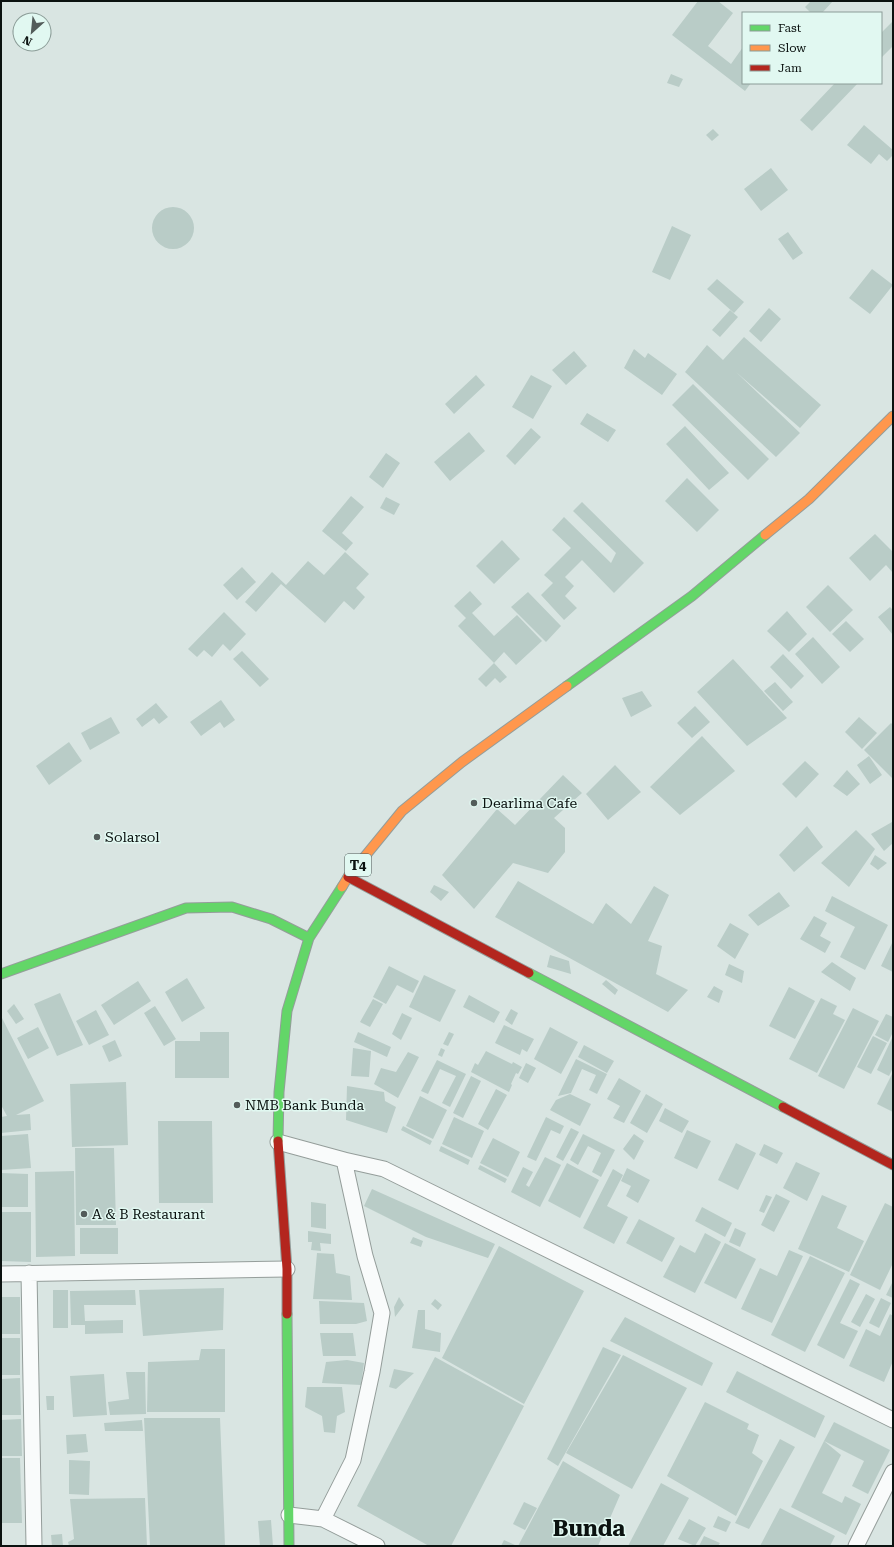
<svg xmlns="http://www.w3.org/2000/svg" width="894" height="1547" font-family="'Roboto Serif',serif">
  <style>
    .building { fill: #b9ccc7 }
    .lines { fill: none; stroke-linecap: round; stroke-linejoin: round }
    .street-casing { stroke: #949d9a; stroke-width: 17 }
    .fast-casing { stroke: #949d9a; stroke-width: 11 }
    .slow-casing { stroke: #949d9a; stroke-width: 11 }
    .jam-casing { stroke: #949d9a; stroke-width: 11 }
    .street { stroke: #f9fbfb; stroke-width: 15 }
    .fast { stroke: #63d668; stroke-width: 9 }
    .slow { stroke: #ff974d; stroke-width: 9 }
    .jam { stroke: #b3261e; stroke-width: 9 }
    .poi-dot { fill: #535c5a; stroke: #e1f8f1; stroke-width: 1.5 }
    .labels { text-anchor: middle; stroke-width: 3; stroke-linejoin: round; paint-order: stroke }
    .shield { fill: #e1f8f1; stroke: #4b5754; stroke-width: 1 }
    .shield-label { font-size: 13px; font-weight: bold; fill: #0b1210 }
    .poi-label { font-size: 14px; fill: #0b1210; stroke: #e1f8f1; text-anchor: start }
    .town-label { font-size: 22px; font-weight: bold; fill: #0b1210; stroke: #e1f8f1 }
  </style>
  <rect width="100%" height="100%" fill="#d9e5e2"/>
  <!-- building -->
  <path class="building" d="M698 1H718L733 13 708 46 731 64 743 47V83H751L745 91 672 35Z
    M811 1H833L822 13H811L805 7Z
    M893 21V46L881 58V33Z
    M671 74 683 79 679 87 667 83Z
    M835 83H858L812 131 800 120Z
    M864 125 893 150V155L887 161 879 154 871 164 847 145Z
    M713 129 719 135 712 141 706 135Z
    M771 168 788 190 761 211 744 189Z
    M152 228a21 21 0 1 1 42 0a21 21 0 1 1-42 0Z
    M672 226 691 235 670 280 652 272Z
    M788 232 803 253 793 260 778 239Z
    M872 269 893 285 870 314 849 298Z
    M717 279 744 302 734 313 707 289Z
    M769 308 781 319 761 342 749 331Z
    M730 310 738 317 720 337 712 330Z
    M744 337 821 405 800 428 736 372 800 433 776 457 685 372 707 345 723 360Z
    M634 349 645 358 648 353 677 374 662 395 624 368Z
    M574 351 587 366 566 385 552 370Z
    M476 375 485 385 454 414 445 404Z
    M531 375 552 386 533 419 512 407Z
    M693 384 769 459 748 480 672 405Z
    M587 413 616 430 608 442 580 424Z
    M685 426 729 473 709 490 666 444Z
    M531 428 541 437 515 465 506 456Z
    M469 432 485 451 450 481 434 462Z
    M386 453 400 463 383 488 369 477Z
    M687 478 719 510 697 532 665 501Z
    M351 496 364 507 342 533 353 543 346 551 322 531Z
    M386 497 400 504 394 515 380 508Z
    M582 502 644 563 614 593 582 560 565 577 574 586 565 596 577 608 564 620 541 595 553 583 544 575 571 548 552 530 564 517 611 563 616 553 573 511Z
    M875 534 893 552V573L886 565 870 581 849 558Z
    M502 540 520 559 494 584 476 566Z
    M345 552 369 574 356 588 365 597 354 610 344 601 325 623 281 584 256 612 245 602 272 572 286 585 308 561 324 575Z
    M242 567 256 582 237 600 223 585Z
    M828 585 853 610 830 632 806 607Z
    M470 591 482 604 472 613 494 636 517 615 542 641 516 665 504 652 494 663 458 626 466 618 454 606Z
    M528 592 561 626 546 642 511 607Z
    M890 607 893 610V635L878 617Z
    M787 611 807 634 789 652 767 631Z
    M224 612 246 634 230 651 223 644 212 657 204 650 197 657 188 649Z
    M846 621 864 639 850 652 832 634Z
    M813 637 840 667 822 684 795 654Z
    M242 651 269 679 260 687 233 659Z
    M783 654 804 676 791 689 770 667Z
    M733 659 787 718 747 746 697 692Z
    M494 663 507 677 500 683 495 678 486 687 478 679Z
    M775 682 793 702 783 711 764 691Z
    M642 691 652 706 631 717 622 698Z
    M221 700 235 720 224 728 220 722 201 736 190 722Z
    M156 703 168 717 159 724 154 718 142 727 136 719Z
    M695 706 710 722 692 738 677 723Z
    M111 717 120 733 90 750 81 733Z
    M859 717 877 733 862 749 845 732Z
    M891 723 893 725V779L864 750Z
    M702 736 735 771 680 815 650 787Z
    M69 742 82 761 49 785 36 766Z
    M869 756 882 775 870 784 857 765Z
    M805 761 819 774 796 798 782 784Z
    M615 765 641 792 608 820 586 794Z
    M847 770 860 784 847 796 833 786Z
    M563 775 582 793 554 818 565 828V852L548 873 513 863 474 909 442 875 497 809 515 825Z
    M892 822 893 843 884 851 871 834Z
    M807 826 823 847 794 872 779 855Z
    M856 830 875 849 849 887 821 863Z
    M875 855 887 863 878 870 870 864Z
    M518 881 593 924 606 903 631 924 654 886 669 895 648 941 662 946 656 974 688 990 668 1012 495 917Z
    M434 885 449 892 441 901 430 892Z
    M779 892 790 906 758 926 748 915Z
    M832 896 888 925 865 970 840 957 855 927 825 911Z
    M814 916 827 923 820 936 831 942 825 953 800 939Z
    M730 923 749 934 735 959 717 946Z
    M893 941V972L881 966Z
    M550 955 569 961 571 974 547 967Z
    M832 962 856 978 850 991 821 972Z
    M729 964 744 971 742 983 725 975Z
    M389 966 419 981 413 993 397 985 386 1004 373 997Z
    M424 975 456 990 440 1022 409 1007Z
    M187 978 205 1008 182 1022 165 992Z
    M606 980 618 990 615 995 602 984Z
    M138 981 151 1001 114 1025 101 1005Z
    M714 986 723 991 719 1003 707 997Z
    M789 987 815 1001 795 1039 769 1026Z
    M60 993 83 1045 57 1056 34 1004Z
    M469 995 500 1012 494 1023 463 1007Z
    M821 998 837 1006 833 1014 845 1020 817 1073 789 1059Z
    M373 999 383 1004 370 1027 360 1022Z
    M14 1004 24 1019 16 1024 7 1011Z
    M155 1006 176 1039 164 1046 144 1013Z
    M853 1008 879 1021 844 1089 818 1076Z
    M511 1009 518 1013 512 1025 505 1020Z
    M96 1010 109 1035 89 1045 76 1021Z
    M402 1013 412 1018 401 1040 392 1034Z
    M886 1014 893 1017V1032L888 1042 875 1035Z
    M1 1016 44 1101 16 1115 30 1114 31 1130 1 1133V1117L7 1116 1 1105Z
    M504 1025 534 1039 527 1052 522 1049 520 1055 495 1043Z
    M38 1027 49 1048 28 1059 17 1038Z
    M550 1027 578 1042 561 1074 534 1059Z
    M200 1032H229V1078H175V1041H200Z
    M358 1032 391 1047 387 1057 354 1042Z
    M449 1032 454 1034 448 1046 443 1044Z
    M873 1036 887 1043 871 1074 857 1067Z
    M893 1036V1068L889 1076 877 1070Z
    M115 1040 122 1056 109 1062 102 1046Z
    M584 1045 614 1061 607 1073 578 1057Z
    M353 1048 371 1051 369 1077 351 1076Z
    M441 1048 445 1050 442 1057 438 1055Z
    M486 1051 512 1064 513 1062 522 1067 518 1074 516 1073 511 1084 512 1085 509 1092 471 1072 475 1063 478 1065Z
    M408 1052 419 1057 398 1098 374 1084 381 1068 396 1072Z
    M576 1059 607 1074 597 1094 589 1090 596 1075 582 1069 571 1093 558 1096Z
    M437 1060 466 1074 450 1107 442 1103 456 1076 440 1069 428 1094 421 1091Z
    M526 1063 536 1068 528 1083 519 1078Z
    M893 1072V1112L877 1104Z
    M471 1076 481 1081 463 1118 453 1113Z
    M619 1078 641 1091 624 1123 613 1118 620 1106 607 1099Z
    M126 1082 128 1145 72 1147 70 1084Z
    M347 1086 384 1092 385 1101 396 1107 387 1133 346 1120Z
    M496 1089 507 1095 488 1130 478 1124Z
    M570 1094 591 1104 580 1126 550 1110 556 1100Z
    M646 1094 663 1104 647 1133 630 1123Z
    M420 1096 447 1110 433 1139 406 1126Z
    M665 1108 689 1121 682 1133 659 1121Z
    M454 1117 484 1131 472 1158 442 1144Z
    M546 1117 564 1126 560 1134 551 1130 536 1161 527 1157Z
    M158 1121H212L213 1203H159Z
    M403 1126 432 1141 430 1145 401 1130Z
    M571 1128 579 1132 563 1161 556 1157Z
    M687 1130 711 1141 697 1169 674 1158Z
    M28 1134 31 1168 1 1170V1136Z
    M583 1134 615 1150 601 1177 592 1172 601 1153 588 1146 578 1165 570 1160Z
    M634 1134 644 1141 634 1160 623 1149Z
    M493 1138 520 1152 508 1177 480 1163Z
    M736 1143 756 1153 738 1190 718 1180Z
    M764 1144 783 1153 777 1164 759 1155Z
    M441 1146 470 1160 468 1165 439 1151Z
    M75 1148H114L116 1225H76Z
    M545 1157 561 1165 540 1207 511 1192 523 1167 533 1172 526 1185 529 1187Z
    M796 1162 820 1173 807 1201 783 1188Z
    M567 1163 599 1180 580 1218 548 1201Z
    M480 1165 507 1179 505 1183 478 1169Z
    M627 1168 650 1180 638 1203 626 1196 631 1186 621 1181Z
    M613 1169 623 1175 607 1206 628 1217 614 1244 583 1228Z
    M74 1171 75 1256 36 1257 35 1172Z
    M1 1173 28 1174V1207H1Z
    M372 1189 495 1244 488 1258 426 1237 364 1206Z
    M776 1194 790 1201 774 1232 761 1225Z
    M766 1195 772 1197 764 1213 759 1211Z
    M822 1195 847 1206 837 1228 864 1241 849 1272 798 1249Z
    M311 1202 326 1204V1229L311 1227Z
    M885 1203 893 1207V1263L880 1290 850 1275Z
    M702 1207 732 1223 725 1237 695 1221Z
    M1 1212H31V1262L1 1261Z
    M639 1219 675 1238 662 1262 626 1243Z
    M80 1228H118V1254H80Z
    M735 1228 746 1233 740 1247 729 1242Z
    M308 1231 331 1234V1244L320 1243 321 1251 311 1250 312 1242H308Z
    M705 1233 721 1242 695 1293 663 1277 680 1245 695 1253Z
    M413 1237 423 1241 421 1247 410 1243Z
    M725 1243 756 1259 736 1299 704 1283Z
    M499 1246 584 1291 524 1404 442 1358Z
    M789 1250 803 1256 772 1323 741 1309 760 1268 777 1276Z
    M317 1253 334 1254 336 1273 350 1276 352 1300 313 1299Z
    M810 1256 845 1273 805 1352 771 1335Z
    M850 1279 860 1284 840 1323 858 1331 844 1359 817 1345Z
    M893 1281V1298L886 1295Z
    M224 1288 223 1330 143 1336 139 1290Z
    M53 1290H68V1328H53Z
    M135 1290 136 1305H84L85 1321 123 1320V1333L85 1334V1325H71L70 1291Z
    M866 1294 875 1299 860 1327 851 1322Z
    M1 1297H20V1334H1Z
    M399 1297 404 1305 395 1317 394 1307Z
    M881 1298 891 1303 879 1328 869 1323Z
    M435 1299 442 1305 438 1310 431 1304Z
    M319 1301 364 1303 367 1321 356 1324H320Z
    M418 1310H425V1329L441 1333 440 1352 412 1348Z
    M890 1314 893 1316V1361L884 1382 849 1366 866 1329 880 1336Z
    M625 1317 713 1363 702 1386 610 1341Z
    M320 1333H353L356 1356H323Z
    M1 1338H20V1375H1Z
    M603 1347 621 1355 558 1466 547 1459Z
    M201 1349H225V1412H147L148 1362 199 1360Z
    M623 1355 687 1388 632 1489 566 1453Z
    M435 1357 524 1406 451 1546H429L357 1506Z
    M347 1360 364 1363 361 1385 322 1383 326 1362Z
    M394 1369 414 1373 396 1389 389 1387Z
    M737 1371 825 1416 815 1438 726 1392Z
    M126 1372H145L146 1414 110 1415 108 1402 129 1399Z
    M104 1374 107 1415 73 1417 70 1376Z
    M20 1378 21 1415H1V1379Z
    M307 1387H342L345 1412 337 1416 335 1433 324 1432 322 1416 305 1407Z
    M46 1396H54V1410H47Z
    M705 1402 749 1424 747 1429 759 1435 752 1453 763 1461 736 1516 667 1476Z
    M144 1418H220L225 1546H150Z
    M21 1419 22 1456H1V1420Z
    M142 1420 143 1431H105L104 1423Z
    M834 1422 890 1450 868 1494 852 1486 864 1461 824 1441Z
    M86 1434 88 1452 67 1454 66 1435Z
    M780 1439 795 1447 749 1529 735 1523Z
    M824 1441 841 1455 822 1493 842 1503 845 1496 861 1504 846 1535 791 1507Z
    M1 1458H20L22 1523H1Z
    M69 1460 90 1461 89 1495 69 1494Z
    M563 1461 620 1495 598 1546H518Z
    M661 1483 689 1498 663 1546H628Z
    M145 1498 147 1546H69L68 1542 74 1539 70 1499Z
    M524 1502 537 1508 525 1530 513 1524Z
    M780 1508 835 1536 830 1546H760Z
    M718 1516 731 1522 726 1532 713 1527Z
    M689 1519 706 1528 695 1546 678 1539Z
    M271 1520 273 1546H260L258 1521Z
    M62 1534 63 1546H52L51 1535Z
    M704 1536 720 1543 718 1546H699Z
    M504 1540 517 1546H501Z"/>
  <g class="lines">
    <!-- street casing -->
    <g class="street-casing">
      <path id="street" d="M278 1142 344 1160 384 1169 893 1420
        M29 1273 34 1546
        M1 1274 287 1269
        M289 1515 323 1519 377 1546
        M323 1519 353 1460 372 1372 382 1313 365 1256 344 1160
        M856 1546 893 1472"/>
    </g>
    <!-- fast casing -->
    <g class="fast-casing">
      <path id="fast" d="M567 686 692 596 765 535
        M529 973 783 1107
        M1 974 186 908 232 907 271 919 309 938
        M278 1141 279 1092 287 1011 309 938 342 887
        M287 1314 289 1546"/>
    </g>
    <!-- slow casing -->
    <g class="slow-casing">
      <path id="slow" d="M765 535 809 499 893 416
        M342 887 348 877 402 811 462 762 567 686"/>
    </g>
    <!-- jam casing -->
    <g class="jam-casing">
      <path id="jam" d="M348 877 529 973
        M783 1107 893 1165
        M278 1141 287 1269V1314"/>
    </g>
    <!-- street -->
    <use href="#street" class="street"/>
    <!-- fast -->
    <use href="#fast" class="fast"/>
    <!-- slow -->
    <use href="#slow" class="slow"/>
    <!-- jam -->
    <use href="#jam" class="jam"/>
  </g>
  <!-- markers -->
  <g class="poi-dot">
    <circle cx="474" cy="803" r="4"/>
    <circle cx="97" cy="837" r="4"/>
    <circle cx="237" cy="1105" r="4"/>
    <circle cx="84" cy="1214" r="4"/>
  </g>
  <g class="labels">
    <!-- shield labels -->
    <rect class="shield" x="345" y="854" width="26" height="22" rx="3"/>
    <g class="shield-label">
      <text x="358" y="870">T4</text>
    </g>
    <!-- poi labels -->
    <g class="poi-label">
      <text x="482" y="808">Dearlima Cafe</text>
      <text x="105" y="842">Solarsol</text>
      <text x="245" y="1110">NMB Bank Bunda</text>
      <text x="92" y="1219">A &amp; B Restaurant</text>
    </g>
    <!-- town labels -->
    <g class="town-label">
      <text x="589" y="1536">Bunda</text>
    </g>
  </g>
  <!-- border -->
  <rect width="894" height="1547" fill="none" stroke="#0b1210" stroke-width="4"/>
  <!-- legend -->
  <rect x="742" y="12" width="140" height="72" fill="#e1f8f1" stroke="#8b9c97"/>
  <rect x="750" y="25" width="20" height="6" fill="#63d668" stroke="#8b9c97"/>
  <text x="778" y="32" font-size="12" fill="#0b1210">Fast</text>
  <rect x="750" y="45" width="20" height="6" fill="#ff974d" stroke="#8b9c97"/>
  <text x="778" y="52" font-size="12" fill="#0b1210">Slow</text>
  <rect x="750" y="65" width="20" height="6" fill="#b3261e" stroke="#8b9c97"/>
  <text x="778" y="72" font-size="12" fill="#0b1210">Jam</text>
  <!-- north arrow -->
  <g transform="translate(32 32) rotate(207)"><circle r="19" fill="#e1f8f1" stroke="#8b9c97"/>
  <path d="M0-3L7 15L0 10L-7 15Z" fill="#535c5a"/>
  <text y="-6" font-size="11" font-weight="bold" text-anchor="middle" fill="#0b1210">N</text>
  </g>
</svg>
